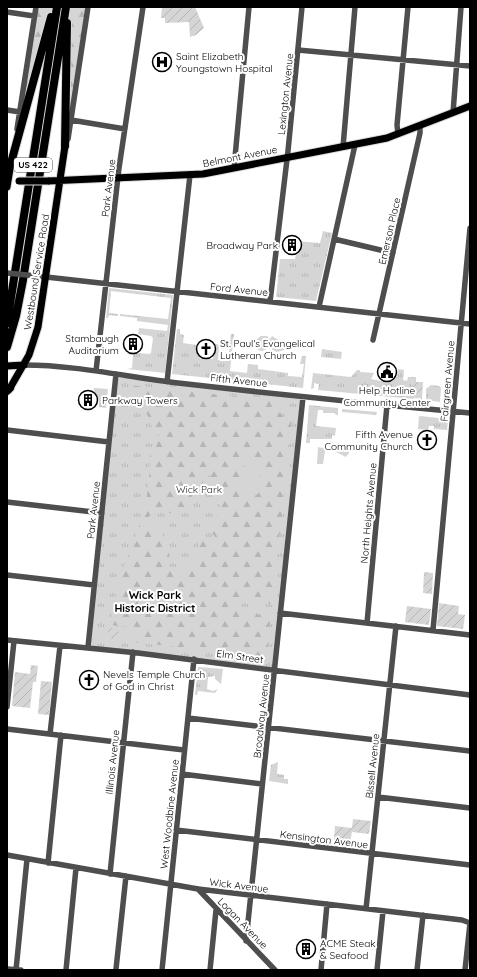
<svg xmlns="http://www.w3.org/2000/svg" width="477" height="977" font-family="Quicksand,sans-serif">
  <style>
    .grass { fill: url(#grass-tufts) }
    .forest { fill: url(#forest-firs); fill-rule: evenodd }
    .garden { fill: url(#garden-furrows) }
    .pitch { fill: #d5d5d5 }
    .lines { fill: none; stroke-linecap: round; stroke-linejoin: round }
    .major-casing { stroke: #dbdbdb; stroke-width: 9 }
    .highway-casing { stroke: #dbdbdb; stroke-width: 10 }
    .minor { stroke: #4e4e4e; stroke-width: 5.5 }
    .major { stroke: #000; stroke-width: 7 }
    .highway { stroke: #000; stroke-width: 8 }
    .major-bridge-casing { stroke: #dbdbdb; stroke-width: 9; stroke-linecap: butt }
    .minor-bridge { stroke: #4e4e4e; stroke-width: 5.5 }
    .major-bridge { stroke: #000; stroke-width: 7 }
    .labels { text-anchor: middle; stroke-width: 4; stroke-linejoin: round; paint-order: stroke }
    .shield { fill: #fff; stroke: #4c4c4c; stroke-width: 1 }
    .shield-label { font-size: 9px; font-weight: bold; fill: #000 }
    .poi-label { font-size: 10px; fill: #000; stroke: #fff; text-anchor: start }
    .street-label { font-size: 10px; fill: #000; stroke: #fff }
    .park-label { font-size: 10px; fill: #2c2c2c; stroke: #fff }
    .neighbourhood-label { font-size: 11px; font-weight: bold; fill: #000; stroke: #fff }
  </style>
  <defs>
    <pattern id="grass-tufts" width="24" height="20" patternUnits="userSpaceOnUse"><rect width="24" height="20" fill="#d5d5d5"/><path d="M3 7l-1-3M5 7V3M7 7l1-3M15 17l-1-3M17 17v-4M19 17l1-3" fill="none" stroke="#b5b5b5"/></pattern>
    <pattern id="forest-firs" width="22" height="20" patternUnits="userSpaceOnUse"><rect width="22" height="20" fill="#d5d5d5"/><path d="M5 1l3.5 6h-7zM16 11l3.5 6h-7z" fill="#b5b5b5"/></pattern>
    <pattern id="garden-furrows" width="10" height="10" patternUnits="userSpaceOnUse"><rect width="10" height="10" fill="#d5d5d5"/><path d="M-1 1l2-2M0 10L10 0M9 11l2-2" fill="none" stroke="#b5b5b5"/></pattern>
  </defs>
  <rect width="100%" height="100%" fill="#fff"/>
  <!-- grass -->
  <path class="grass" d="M323 231 332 233 316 301 276 297 280 259H295L297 250 296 241 320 243Z
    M109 288 173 295 165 373 127 369 132 368 133 355 127 354 129 352 149 354 151 353 153 338 151 336 138 334 139 328 167 331 168 325 137 321V318L120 316V314L168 319 171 298 111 291 109 313 118 314V316L109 315 108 318H106Z
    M177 329H180V334L184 335 183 343 196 345 197 350 204 351 203 358 213 359 215 345H204V343L217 344 219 346 218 360 228 361 231 334H234L230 371 247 373 248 364 258 365V369L288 373V376L302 377 304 364H300L302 356H306L303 388 172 374Z
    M267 336 270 339 272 336 286 345 284 350 277 352 269 348 262 351 258 350 255 346 256 340 261 336Z
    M322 349 342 352 341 359 321 357Z
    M398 369 404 370 403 380 407 381 408 377H412L414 399 318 390 319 384 314 383V388L311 389 313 373 351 377 357 370H360V372L374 373 371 379 381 381 382 379 390 380 387 376 397 377Z
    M116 374 303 397 274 671 88 647Z
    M431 385 439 386 441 388 440 402 426 400V389Z
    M94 388 108 389 106 408 99 407V399H93Z
    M309 405 338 408V416L334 413H323V410H318L316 426 336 428 335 436 332 435V439H310V443H306Z
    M342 409 377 412 376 415 342 412Z
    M419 416 448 419 447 430 434 429V426H429L428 430 418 429Z
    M331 441 334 444 350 445 349 453 346 457 336 452 328 445Z
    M318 447 332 450 325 451 323 464H317Z
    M198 667 223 669 221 684 215 679V676L208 677 207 689 213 691 218 689 215 693 198 691 197 695H195Z
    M278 762 277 774 284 775V779H288V784L269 781 271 765Z"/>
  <!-- forest -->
  <path class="forest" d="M36 7H54L13 151Z
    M68 7H88L69 119Z
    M129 385 285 402 286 406 279 412 284 417 292 418 272 606 265 599 257 602 248 597 236 609 242 613H257V615L271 614 267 654 262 655 260 659 238 656V654L133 642 127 626 119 627 110 624 119 580 145 510 149 478 150 454 154 457 159 432 155 435 148 416 129 392ZM251 471 266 481V482L242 485ZM210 474C222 497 225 507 209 529L220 543 199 538 198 547 189 573 168 570C173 543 165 536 147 518L158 510 162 513H181L192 496Z"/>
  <!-- garden -->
  <path class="garden" d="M162 7H195L204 28 196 35 190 37 189 22 165 23V18H161Z
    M412 377H416V382H423L422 399 414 398Z
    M424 572 433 573 432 594 423 593Z
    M439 603 459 606 458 614 465 615 463 629 437 626Z
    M407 606 431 609 429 625 405 622Z
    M114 626 119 627 118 631 122 636 121 638 106 639 108 635 113 633 107 632 110 628H114Z
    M31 665 38 666 36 682H33L30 708 12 706 15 672 30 674Z
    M41 681 52 682 49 715 38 714Z
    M353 819 371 821 369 834 352 832 350 842 334 840 335 826 352 828Z"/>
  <!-- pitch -->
  <path class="pitch" d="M248 457 266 469 260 477 266 481 257 495 241 485 251 471 243 465Z"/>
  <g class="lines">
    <!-- major casing -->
    <g class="major-casing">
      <path id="major" d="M48 181 203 174 387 138 470 106
        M7 187 11 163
        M7 366 24 365
        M10 388 29 355 38 327 65 146"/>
    </g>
    <!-- highway casing -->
    <g class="highway-casing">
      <path id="highway" d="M65 146 67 23
        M11 163 51 17
        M7 323 57 7
        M7 347 16 316 23 280 66 7
        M7 391 10 388"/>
    </g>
    <!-- minor -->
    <path class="minor" d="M7 12 34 16
      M298 50 470 66
      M7 110 20 112
      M453 113 461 7
      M71 120 125 129
      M17 129 36 7
      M398 134 397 125 408 7
      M68 139 88 7
      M343 147 355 7
      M234 168 249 7
      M334 239 393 253
      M37 276 470 324
      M270 302 288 151 302 7
      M319 307 355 145
      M373 340 420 133V126
      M24 365C76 365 127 377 178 383 275 394 372 404 470 413
      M96 371 119 168 143 7
      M167 382 190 175
      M7 430 109 442
      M7 502 102 513
      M7 575 94 585
      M280 613 470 635
      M367 623 387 405
      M433 630 470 228
      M7 640 138 653 470 695
      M88 647 116 374
      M7 707 14 641
      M188 718 470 751
      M7 729 184 750
      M50 734 60 646
      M182 774 262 784
      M378 797 470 808
      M176 830 470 865
      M7 855 198 889 462 920 470 923
      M48 863 61 735
      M110 874 133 652
      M198 889 275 970
      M366 909 396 626
      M246 941 303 397
      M7 969 21 970
      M116 969 126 876
      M16 970 27 859
      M66 970 76 868
      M162 970 194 659
      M210 970 216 910
      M321 970 327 904
      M377 970 383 911
      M417 970 423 915
      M465 970 470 923"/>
    <!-- major -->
    <use href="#major" class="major"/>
    <!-- highway -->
    <use href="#highway" class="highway"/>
    <!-- major-bridge casing -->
    <g class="major-bridge-casing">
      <path id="major-bridge" d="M19 181H48"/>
    </g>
    <!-- minor-bridge -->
    <path class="minor-bridge" d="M7 273 37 276"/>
    <!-- major-bridge -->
    <use href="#major-bridge" class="major-bridge"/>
  </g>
  <!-- icons -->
  <defs>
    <g id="hospital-ring" transform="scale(1)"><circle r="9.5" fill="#fff" stroke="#000" stroke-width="1.5"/><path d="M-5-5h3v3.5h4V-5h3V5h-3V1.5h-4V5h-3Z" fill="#000"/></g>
    <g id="building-ring" transform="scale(1)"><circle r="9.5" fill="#fff" stroke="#000" stroke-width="1.5"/><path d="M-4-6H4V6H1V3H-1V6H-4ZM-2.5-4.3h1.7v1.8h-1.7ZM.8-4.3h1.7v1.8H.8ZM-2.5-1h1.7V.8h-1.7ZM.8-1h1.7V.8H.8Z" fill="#000"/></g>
    <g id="church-ring" transform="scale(1)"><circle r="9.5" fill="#fff" stroke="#000" stroke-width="1.5"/><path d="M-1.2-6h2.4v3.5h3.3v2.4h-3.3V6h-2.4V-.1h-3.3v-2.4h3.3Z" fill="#000"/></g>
    <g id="civic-ring" transform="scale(1)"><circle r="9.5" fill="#fff" stroke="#000" stroke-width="1.5"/><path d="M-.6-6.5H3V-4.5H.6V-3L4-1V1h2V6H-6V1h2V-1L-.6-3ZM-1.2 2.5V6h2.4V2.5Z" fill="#000"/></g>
  </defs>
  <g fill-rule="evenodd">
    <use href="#hospital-ring" x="162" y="62"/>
    <use href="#building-ring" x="292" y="245"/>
    <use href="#building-ring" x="133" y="344"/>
    <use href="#church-ring" x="206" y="349"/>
    <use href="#civic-ring" x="387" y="372"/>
    <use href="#building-ring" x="88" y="400"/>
    <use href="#church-ring" x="427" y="440"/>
    <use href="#church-ring" x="89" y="680"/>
    <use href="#building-ring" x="306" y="949"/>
  </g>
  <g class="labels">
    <!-- shield labels -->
    <rect class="shield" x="14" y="158" width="38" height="14" rx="3"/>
    <g class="shield-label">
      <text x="33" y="168">US 422</text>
    </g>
    <!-- poi labels -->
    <g class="poi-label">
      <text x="176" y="60">Saint Elizabeth<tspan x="176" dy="12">Youngstown Hospital</tspan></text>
      <text x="278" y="249" text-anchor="end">Broadway Park</text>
      <text x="119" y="342" text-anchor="end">Stambaugh<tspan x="119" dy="12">Auditorium</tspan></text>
      <text x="220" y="347">St. Paul's Evangelical<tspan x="220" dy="12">Lutheran Church</tspan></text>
      <text x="387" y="394" text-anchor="middle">Help Hotline<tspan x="387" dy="12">Community Center</tspan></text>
      <text x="102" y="404">Parkway Towers</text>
      <text x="413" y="438" text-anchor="end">Fifth Avenue<tspan x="413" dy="12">Community Church</tspan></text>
      <text x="103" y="678">Nevels Temple Church<tspan x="103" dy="12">of God in Christ</tspan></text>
      <text x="320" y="947">ACME Steak<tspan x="320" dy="12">&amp; Seafood</tspan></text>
    </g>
    <!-- street labels -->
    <g class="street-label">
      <text transform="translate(285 94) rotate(-84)" y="4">Lexington Avenue</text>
      <text transform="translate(240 156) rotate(-11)" y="4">Belmont Avenue</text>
      <text transform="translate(108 188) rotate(-83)" y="4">Park Avenue</text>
      <text transform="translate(389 231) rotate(-77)" y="4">Emerson Place</text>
      <text transform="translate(36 272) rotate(-81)" y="4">Westbound Service Road</text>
      <text transform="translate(239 289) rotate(6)" y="4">Ford Avenue</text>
      <text transform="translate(239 380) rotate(6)" y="4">Fifth Avenue</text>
      <text transform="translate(447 381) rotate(-85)" y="4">Fairgreen Avenue</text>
      <text transform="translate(93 510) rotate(-84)" y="4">Park Avenue</text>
      <text transform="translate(368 513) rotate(-85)" y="4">North Heights Avenue</text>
      <text transform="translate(240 656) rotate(8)" y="4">Elm Street</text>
      <text transform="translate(261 716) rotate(-84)" y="4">Broadway Avenue</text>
      <text transform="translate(112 762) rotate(-84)" y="4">Illinois Avenue</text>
      <text transform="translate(372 766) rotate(-84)" y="4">Bissell Avenue</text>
      <text transform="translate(169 814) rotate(-84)" y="4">West Woodbine Avenue</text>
      <text transform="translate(324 839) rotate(7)" y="4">Kensington Avenue</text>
      <text transform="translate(239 885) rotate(7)" y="4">Wick Avenue</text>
      <text transform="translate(243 923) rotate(46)" y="4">Logan Avenue</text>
    </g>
    <!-- park labels -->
    <g class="park-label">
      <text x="199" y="493">Wick Park</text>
    </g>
    <!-- neighbourhood labels -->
    <g class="neighbourhood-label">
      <text x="155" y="599">Wick Park<tspan x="155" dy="13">Historic District</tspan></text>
    </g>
  </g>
  <!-- border -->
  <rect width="477" height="977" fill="none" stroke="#000000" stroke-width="16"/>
</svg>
